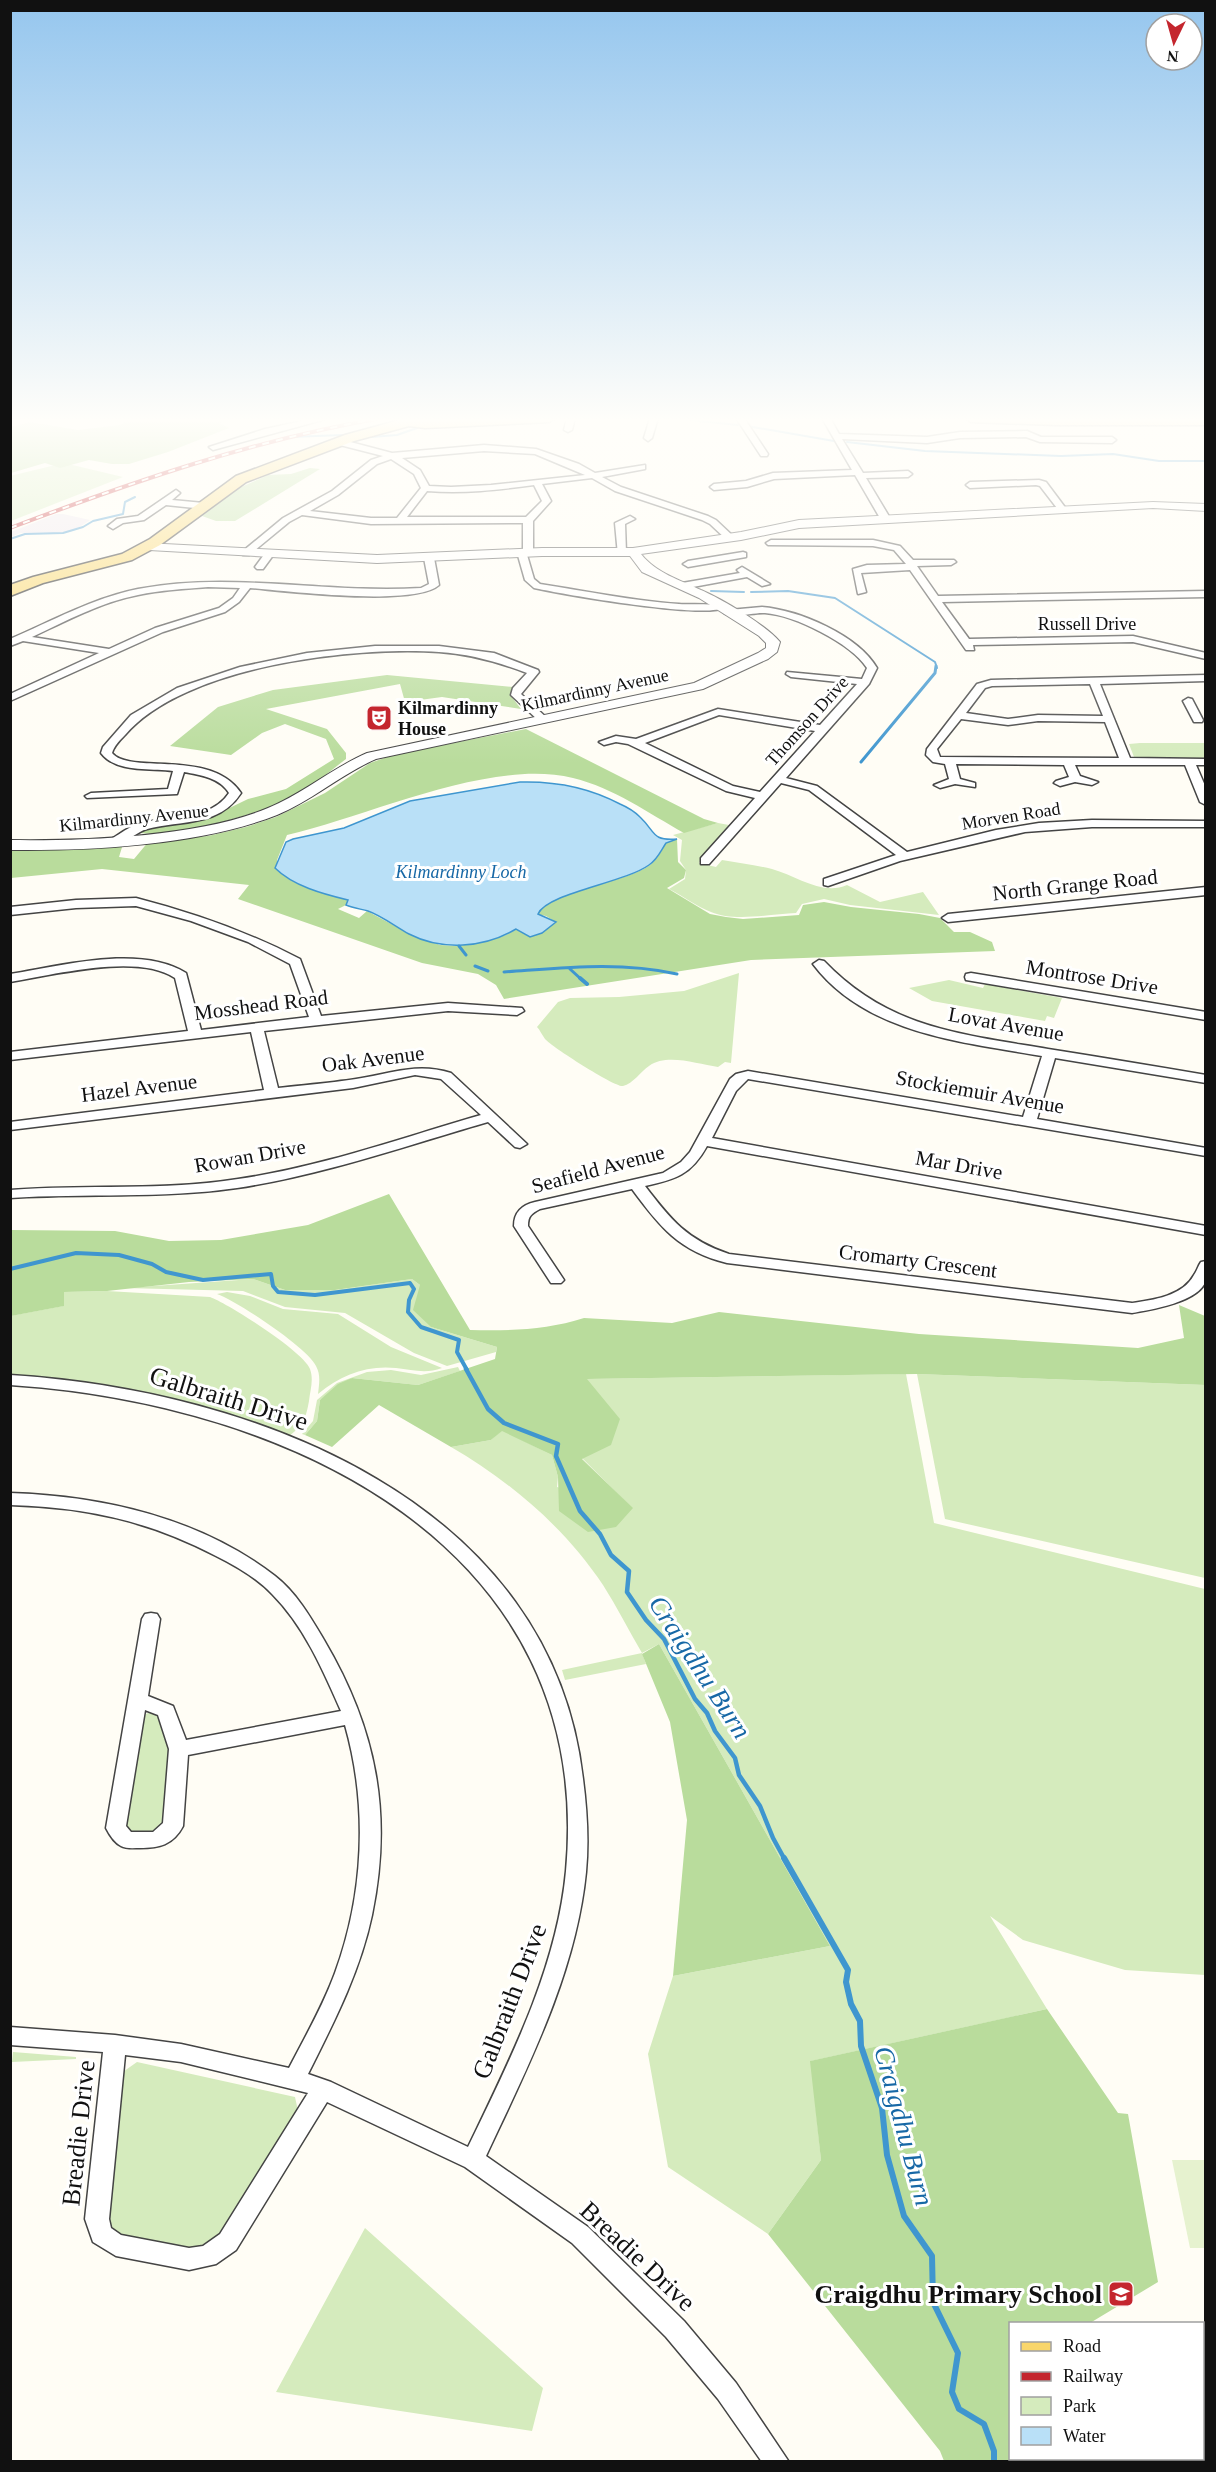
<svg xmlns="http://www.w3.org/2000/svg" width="1216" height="2472" font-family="'Times New Roman',serif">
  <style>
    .industrial { fill: #eee6ef }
    .green { fill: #d5ebbd }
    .forest { fill: #b9dc9c }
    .pitch { fill: #e6f2cf }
    .water { fill: #b9e0f7; stroke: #3f96cf; stroke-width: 1.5 }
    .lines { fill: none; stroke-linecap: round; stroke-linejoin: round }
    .stream-far4 { stroke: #3f96cf; stroke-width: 2 }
    .stream-far3 { stroke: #3f96cf; stroke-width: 3 }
    .stream-far2 { stroke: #3f96cf; stroke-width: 4 }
    .stream-far1 { stroke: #3f96cf; stroke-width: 4.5 }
    .stream { stroke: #3f96cf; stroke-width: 6 }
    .minor-casing { stroke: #444; stroke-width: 3 }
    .tertiary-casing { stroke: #444; stroke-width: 2 }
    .primary-casing { stroke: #222; stroke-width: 3 }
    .minor { fill: #fff; fill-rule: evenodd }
    .tertiary { fill: #fff; fill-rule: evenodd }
    .primary { fill: #f9d66b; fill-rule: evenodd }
    .rail-casing { stroke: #c4262e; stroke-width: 4 }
    .rail { stroke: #fff; stroke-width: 2; stroke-dasharray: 7; stroke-linecap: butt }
    .labels { text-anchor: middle; stroke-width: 6; stroke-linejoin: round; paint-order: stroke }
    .far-street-label { font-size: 18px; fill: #111; stroke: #fff }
    .far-poi-label { font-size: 18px; font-weight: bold; fill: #111; stroke: #fff; text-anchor: start }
    .far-water-label { font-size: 18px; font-style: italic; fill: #1768a6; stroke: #fff }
    .street-label { font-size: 21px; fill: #111; stroke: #fff }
    .near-street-label { font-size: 26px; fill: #111; stroke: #fff }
    .near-poi-label { font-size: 26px; font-weight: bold; fill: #111; stroke: #fff; text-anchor: end }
    .near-water-label { font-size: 27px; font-style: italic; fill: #1768a6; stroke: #fff }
  </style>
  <rect width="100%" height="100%" fill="#fffdf5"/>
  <!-- industrial -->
  <path class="industrial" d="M56 514H63L90 520 78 528 63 533H20L11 537V532Z"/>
  <!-- green -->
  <path class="green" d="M64 463 123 477 11 521 10 476Z
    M1140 743H1205V758H1138L1134 757 1129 744Z
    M718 823 729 825 699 863 716 867 722 860C739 863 756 865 772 869 797 876 822 896 847 885L880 902 923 892 939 915 850 905 824 899 802 904 796 913C771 914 734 922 711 912 697 907 683 896 669 889L685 879 686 870 680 861 682 840 673 835Z
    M739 973 731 1063 725 1062 718 1067C697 1064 667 1053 649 1066 641 1071 633 1084 623 1086 616 1088 552 1047 545 1039 542 1035 540 1030 537 1027L558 1002 570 998 619 997 684 991Z
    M949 980 983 988 985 984 1062 998 1054 1018 1047 1016 1045 1021 932 1001 909 988Z
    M253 1279 285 1290H335L412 1279 420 1285 431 1327 497 1347 496 1352 447 1366 414 1353 345 1313 285 1307 243 1291 125 1288Z
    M107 1291 210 1297C229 1304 304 1352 310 1369 314 1380 310 1391 309 1401 306 1418 303 1426 289 1436 197 1403 108 1384 11 1376L10 1316 63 1306V1292Z
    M227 1292 250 1296 283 1309 338 1314 391 1347 442 1368C426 1374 413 1370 396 1368 366 1365 341 1375 318 1394 319 1384 321 1375 316 1366 308 1348 237 1301 217 1294Z
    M458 1367 460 1371 418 1385 352 1378 320 1400 317 1421 305 1435 302 1434 313 1421 317 1400 337 1383 367 1372 391 1370 421 1375Z
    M906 1374 934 1523 1205 1589V1975L1125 1970 1023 1940 990 1916 1047 2009 811 2061 821 2160 768 2234 668 2167 648 2054 673 1976 830 1946 659 1644 642 1653 646 1664 565 1680 562 1670 642 1653C629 1631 617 1607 603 1585 565 1528 510 1481 451 1447L491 1440 502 1430 552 1455 558 1477 557 1487 632 1508 582 1458 586 1379Z
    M917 1374 1205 1385V1578L945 1519Z
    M152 1711 157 1713 167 1736 168 1749 167 1824 143 1839 124 1829 142 1716Z
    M13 2052 76 2057V2059L12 2062Z
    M137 2062 295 2097 298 2111 217 2241 190 2251 119 2238 109 2231 106 2220 120 2074Z
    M365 2228 543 2388 532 2431 276 2392Z"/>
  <!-- forest -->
  <path class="forest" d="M132 418H237L219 423 229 428 168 452 129 464H112L89 460 60 468 45 463 11 473V427L30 422 78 430 120 425Z
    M310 468 320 469 235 521H216L202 516 239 488 268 475 291 474Z
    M387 675 513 687 511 696 521 709 442 697 405 702 400 684 266 709 327 729 346 753V759C328 772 310 790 290 799 258 814 175 838 141 833L148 829 211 817 248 799 286 789 334 759 326 739 285 724 262 733 231 755 170 746 218 707 273 690Z
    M526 729 704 819 718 823 684 833C648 813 614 788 573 778 489 758 370 816 287 835L277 860 278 871 318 892 348 900 346 905 338 909 359 918 367 911 410 934 440 945 459 946 489 940 506 935 517 929 542 933 556 922 546 916 537 914C549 890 624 884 650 865 658 858 661 852 666 843L677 839 678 862 686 870 684 878 667 888 710 914 726 917 743 919 799 915 803 905 824 902 851 907 919 914 940 918 954 932H970L992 942 995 951 751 960 504 999 496 985 478 974 422 963 238 899 249 885 102 869 11 878 10 847 123 844 119 857 134 859 149 841 208 836 246 827 276 817 325 793 370 763 396 754Z
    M389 1194 470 1330C509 1331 547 1330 584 1318L672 1323 719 1312 919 1334 1138 1348 1184 1338 1179 1305 1205 1316V1385L917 1374 587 1379 620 1419 611 1445 582 1459 633 1508 616 1527 588 1532 559 1511 558 1477 552 1455 502 1431 491 1440 451 1447 379 1405 332 1447 305 1435 317 1421 320 1400 338 1384 352 1378 418 1385 495 1359 497 1347 431 1327 413 1310 420 1285 412 1279 335 1290H285L253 1279 189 1282 107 1291 64 1292V1306L11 1316V1230L115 1231 169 1241 221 1240 308 1225Z
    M659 1644 830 1946 673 1976 687 1820 670 1722 642 1654Z
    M1047 2009 1118 2113 1128 2114 1158 2282 1090 2323 1010 2324V2458H1128L1129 2461H944L940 2451 768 2234 821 2160 810 2061Z"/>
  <!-- pitch -->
  <path class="pitch" d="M1172 2160H1205V2248H1190Z"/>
  <!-- water -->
  <path class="water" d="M520 782C554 781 590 788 620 804 627 807 635 812 640 817 656 832 651 841 677 839L666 843C660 852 658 859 649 865 624 883 547 893 538 914L556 922 542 933 530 937 516 929C484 948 442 951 409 934 396 927 382 916 368 911 361 909 353 908 346 905L348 900C323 894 293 886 275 868L286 842 293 839 344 828 410 801Z"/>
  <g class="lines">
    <!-- stream-far4 -->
    <path class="stream-far4" d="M671 418 738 425
      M436 419 439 418
      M747 426 834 441
      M371 437 397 435 417 428
      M847 442 925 451 1061 456 1113 454 1159 461H1206
      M224 455 290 437 342 435
      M10 539 25 534 63 533 83 527 93 521 123 514 125 502 135 497
      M711 591 744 592
      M751 592 788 591 835 598 935 662 937 668"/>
    <!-- stream-far3 -->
    <path class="stream-far3" d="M861 762 935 673 936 666
      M459 946 466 955
      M475 966 488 971
      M570 969 582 980
      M504 972C562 968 619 961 677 974"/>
    <!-- stream-far2 -->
    <path class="stream-far2" d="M580 978 587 984
      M10 1269 76 1253 119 1255 152 1264 166 1272 203 1280 271 1274 273 1286 278 1292 315 1295 410 1283 414 1289 409 1300 408 1312 421 1327 459 1340 457 1352 467 1370"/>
    <!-- stream-far1 -->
    <path class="stream-far1" d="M466 1369 488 1409 504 1423 558 1444 556 1456 580 1511 600 1534 611 1555 629 1571 627 1592 646 1620 664 1639 695 1699 707 1713 715 1731 735 1758 739 1775 760 1806 773 1838 785 1860"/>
    <!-- stream -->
    <path class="stream" d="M784 1858 848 1970 846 1982 851 2004 860 2021 861 2046 882 2108 887 2155 904 2216 932 2256 933 2302 958 2353 952 2392 959 2409 984 2424 994 2451V2462"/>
    <!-- minor casing -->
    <g class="minor-casing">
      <path id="minor" d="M316 418H330L213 450 209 447 265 429Z
        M567 418H575L572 430 568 432 564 430Z
        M650 418H658L652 438 648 441 644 438Z
        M736 418H744L768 454 767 456H761Z
        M822 418H830L839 434 927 437 960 432 1027 431 1041 437H1112L1116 440 1112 443 1040 442 1026 437 960 438 927 443 842 439 863 473 908 471 912 474 908 477 866 478 890 518 885 521 880 518 855 475 774 479 747 487 714 490 710 487 714 484 746 481 773 473 852 470Z
        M339 439 392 453 484 445 536 449 579 464 595 473 645 465V469L602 477 621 487 708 516 716 520 733 536V540H727L710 524 702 520 615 491 592 478 542 484 551 501 533 521V552L527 555 534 579 540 584C586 591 633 601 679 604 690 605 719 603 725 607 707 620 562 594 534 588L525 580 517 552 523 550V523L371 524 302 515 289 522 249 555H243V551L283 518 332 491 371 460 383 456 336 444V440ZM484 451 535 454 585 475 491 485 451 487 429 486 420 470 402 458ZM391 459 414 474 421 488 397 518H371L310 511 338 495 377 464ZM534 485 542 501 526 517H407L427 491C463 494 498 490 534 485Z
        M1039 480 1046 482 1067 510 1066 512H1060L1040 486 1036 485 970 488 966 485 970 482Z
        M176 490 180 493 172 500 204 503 208 506 204 509 166 505 144 520 123 523 113 529 108 526 117 519 138 516Z
        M630 516 635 519 625 524 626 553 618 555 615 523Z
        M771 540H873L900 546 913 560H954L956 562 951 565 917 566 938 596 1206 591V597L942 602 969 639 1133 636 1206 653V659L1133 642 973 645 974 650H966L910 570 861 573 866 592 858 594 853 569 867 565 906 564 894 550 873 546 768 545 766 543Z
        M266 552 274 554 263 569H257L255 567Z
        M743 552 746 553V557L688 567 683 564 688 561Z
        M429 555 434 558 439 585C415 607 286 591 250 588L239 602 225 612 163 632 10 701V694L99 653 23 641 10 646V639C52 621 93 598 138 589 231 571 327 594 421 588L429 584 424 558ZM208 587 240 588 233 598 219 608 155 628 109 649 32 637C66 621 101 602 138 595 161 590 184 589 208 587Z
        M742 567 770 584 762 586 747 577 682 589 677 586 682 583 740 573 737 570Z
        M762 607C799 610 858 635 877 668L869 684 786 778 817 786 907 852 996 830 1039 823 1092 820 1206 821V827H1092L1025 832 900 861 828 886 824 885V879L896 855 809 790 781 783 709 864H701V858L755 798 726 791 628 744 616 742 604 745 599 742 616 736 636 739 718 709 820 725 857 684 791 677 786 674 787 672 862 679 867 668C851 643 794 615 765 613 754 612 733 619 724 613L729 610ZM719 715 815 731 760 792 733 786 645 743Z
        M375 646H439L494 653 538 670 539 672 521 694 548 719 547 721H539L511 695 513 688 527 673C498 662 470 654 439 652 353 646 184 666 125 735 120 740 114 746 112 753 130 775 211 748 241 793 219 827 182 820 147 829 136 832 125 845 113 842V838C121 833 129 827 138 824 167 815 210 822 229 793 220 778 201 775 184 772L177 794 87 798 85 796 91 793 168 789 173 771C150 768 116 773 101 753L103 747 131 715 177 688 240 667 307 653Z
        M1206 675V681L1100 684 1130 758 1206 759V765H1196L1206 788V805L1200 802 1185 765H1075L1080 776 1098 782 1092 785 1075 782 1060 786 1054 783 1056 781 1069 777 1064 765 956 764 960 779 975 783V787L955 784 940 788 934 785 949 779 945 764 933 762 926 755 927 749 977 684 991 680ZM1090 684 1103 716 1038 715 1008 719 966 713 985 688 992 686ZM961 719 1008 725 1038 721 1105 722 1119 758 940 757 937 749Z
        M1188 698 1192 699 1203 720 1202 722H1194L1193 720 1183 701Z
        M1206 887V895L948 922 942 918 948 914Z
        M136 898C194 913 248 932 300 959L321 1016 448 1003 522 1008 524 1011 517 1015 448 1011 264 1031 278 1088C304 1085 330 1083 356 1079 389 1074 417 1062 451 1073L527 1144 520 1148 515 1147 488 1122C405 1146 323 1175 237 1188 162 1199 86 1193 10 1198V1190C86 1184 163 1191 238 1179 321 1167 401 1138 481 1115L441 1079 415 1075 353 1088 10 1130V1122L264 1090 251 1032 10 1060V1052L188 1031 175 978C137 953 54 975 10 982V974C61 966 140 944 186 973L201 1030 309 1017 290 964 248 942 191 921 136 906 76 908 10 915V907L76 900Z
        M819 960 824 961C889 1029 961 1034 1048 1049 1100 1057 1153 1066 1206 1075V1083L1055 1058 1037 1119 1206 1148V1156L748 1079 736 1091 712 1138 1206 1226V1235L707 1146C691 1175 676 1179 645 1186 671 1220 687 1240 729 1254L1132 1303C1153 1300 1183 1296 1194 1275 1197 1271 1198 1266 1201 1262L1206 1261C1206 1267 1207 1274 1206 1280 1200 1302 1150 1310 1132 1313L727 1263C679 1251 660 1227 632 1189L540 1209C531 1214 528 1216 528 1226L564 1280 561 1283H551L514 1226C514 1212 522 1205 535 1202L663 1173 681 1162 690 1152 730 1079 736 1074 748 1071 1023 1117 1042 1056C962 1042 866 1034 813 964Z
        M971 973 1206 1012V1020L966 980 965 977 966 974Z
        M10 1375C254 1390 552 1502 583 1779 587 1810 589 1841 586 1872 576 1973 528 2066 486 2156L588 2227 684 2321 736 2383 789 2462H762L718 2399 666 2337 572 2243 465 2167 327 2102 236 2250 216 2264 189 2270 116 2256 93 2242 85 2219 103 2052 10 2045V2027L115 2035 181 2044 289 2068C305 2037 323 2006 335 1973 364 1894 368 1806 345 1725L188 1755 183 1826C173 1845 159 1848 140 1848 134 1848 126 1849 121 1846 115 1843 109 1834 106 1828L142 1619 145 1614 151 1613 157 1614 160 1619 148 1696 173 1706 186 1740 341 1711C323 1670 304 1626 272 1594 257 1578 236 1566 216 1556 149 1521 86 1507 10 1505V1493C103 1496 200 1518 275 1576 296 1592 311 1618 324 1640 376 1728 393 1813 372 1915 360 1972 334 2022 308 2074L331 2082 468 2147C510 2060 557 1968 566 1871 596 1545 287 1403 10 1385ZM145 1710 158 1715 169 1749 163 1823 153 1832H131L126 1826ZM125 2055 181 2062 308 2093 220 2234 203 2246 189 2248 121 2235 111 2228 109 2219Z"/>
    </g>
    <!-- tertiary casing -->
    <g class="tertiary-casing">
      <path id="tertiary" d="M1153 502 1206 504V511L1153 508 799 528 741 540 641 554C656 573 680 580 701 590 722 599 766 625 780 642L777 652 768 659 703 689 376 759C341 774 312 801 277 815 201 845 92 851 10 850V840C85 841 199 837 268 808 303 794 332 768 367 753L694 683 758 653 766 648V643L759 636 699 598 642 572 630 556H542L377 563 149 550 145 549V543L377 555 542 548H633L741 532 799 520Z"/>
    </g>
    <!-- primary casing -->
    <g class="primary-casing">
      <path id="primary" d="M407 418H425V420L556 418 549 422 425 428 409 426 354 441 246 482 160 545 132 560 43 583 10 596V585L33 577 122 554 150 539 236 476 345 435Z
        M965 418H1206V425H1056L971 422Z"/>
    </g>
    <!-- minor -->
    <use href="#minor" class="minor"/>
    <!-- tertiary -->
    <use href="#tertiary" class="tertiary"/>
    <!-- primary -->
    <use href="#primary" class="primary"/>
    <!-- rail casing -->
    <g class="rail-casing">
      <path id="rail" d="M10 528C132 482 253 440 382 418"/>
    </g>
    <!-- rail -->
    <use href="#rail" class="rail"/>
  </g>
  <!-- sky -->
  <linearGradient id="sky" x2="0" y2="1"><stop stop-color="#95c6ee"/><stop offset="0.55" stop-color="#fffefa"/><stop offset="1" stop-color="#fffefa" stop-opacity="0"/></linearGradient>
  <rect width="1216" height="764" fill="url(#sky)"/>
  <!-- icons -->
  <defs>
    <g id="theatre-square" transform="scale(1.35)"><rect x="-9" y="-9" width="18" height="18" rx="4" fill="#c4262e" stroke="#fff"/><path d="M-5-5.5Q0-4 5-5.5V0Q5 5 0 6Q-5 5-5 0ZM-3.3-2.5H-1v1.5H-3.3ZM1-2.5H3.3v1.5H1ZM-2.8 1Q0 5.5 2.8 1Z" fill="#fff"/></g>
    <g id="school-square" transform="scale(1.35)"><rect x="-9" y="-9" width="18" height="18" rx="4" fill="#c4262e" stroke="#fff"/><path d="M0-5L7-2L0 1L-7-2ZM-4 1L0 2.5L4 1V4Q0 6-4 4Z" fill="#fff"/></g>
  </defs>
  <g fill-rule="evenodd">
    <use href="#theatre-square" x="379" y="718"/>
    <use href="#school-square" x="1121" y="2294"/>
  </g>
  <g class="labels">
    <!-- far-street labels -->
    <g class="far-street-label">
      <text x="1087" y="630">Russell Drive</text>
      <text transform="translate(595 690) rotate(-12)" y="6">Kilmardinny Avenue</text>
      <text transform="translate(807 721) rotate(-48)" y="6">Thomson Drive</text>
      <text transform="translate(1011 816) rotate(-9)" y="6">Morven Road</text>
      <text transform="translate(134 818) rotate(-6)" y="6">Kilmardinny Avenue</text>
    </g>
    <!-- far-poi labels -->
    <g class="far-poi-label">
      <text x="398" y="714">Kilmardinny<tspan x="398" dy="21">House</tspan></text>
    </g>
    <!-- far-water labels -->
    <g class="far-water-label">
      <text x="461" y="878">Kilmardinny Loch</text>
    </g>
    <!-- street labels -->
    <g class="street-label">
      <text transform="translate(1075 885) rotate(-6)" y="7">North Grange Road</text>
      <text transform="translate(1092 977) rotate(9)" y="7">Montrose Drive</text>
      <text transform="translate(261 1005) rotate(-7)" y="7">Mosshead Road</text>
      <text transform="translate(1006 1024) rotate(10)" y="7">Lovat Avenue</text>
      <text transform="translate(373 1059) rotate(-7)" y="7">Oak Avenue</text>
      <text transform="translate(139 1088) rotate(-7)" y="7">Hazel Avenue</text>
      <text transform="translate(980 1092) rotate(10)" y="7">Stockiemuir Avenue</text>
      <text transform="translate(250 1156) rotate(-10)" y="7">Rowan Drive</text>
      <text transform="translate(959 1165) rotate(10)" y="7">Mar Drive</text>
      <text transform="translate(598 1169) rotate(-15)" y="7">Seafield Avenue</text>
      <text transform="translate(918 1261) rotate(7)" y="7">Cromarty Crescent</text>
    </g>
    <!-- near-street labels -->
    <g class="near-street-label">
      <text transform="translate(229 1398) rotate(17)" y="9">Galbraith Drive</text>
      <text transform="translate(509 2001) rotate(-69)" y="9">Galbraith Drive</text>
      <text transform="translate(78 2133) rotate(-84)" y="9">Breadie Drive</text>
      <text transform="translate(638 2256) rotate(43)" y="9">Breadie Drive</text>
    </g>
    <!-- near-poi labels -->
    <g class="near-poi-label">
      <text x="1102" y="2303">Craigdhu Primary School</text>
    </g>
    <!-- near-water labels -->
    <g class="near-water-label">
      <text transform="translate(700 1667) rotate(57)" y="9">Craigdhu Burn</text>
      <text transform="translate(904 2126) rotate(75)" y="9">Craigdhu Burn</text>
    </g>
  </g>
  <!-- border -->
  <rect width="1216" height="2472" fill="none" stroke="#111111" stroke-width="24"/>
  <!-- legend -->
  <rect x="1009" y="2322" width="195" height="138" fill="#ffffff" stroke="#a0a0a0" stroke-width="1.5"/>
  <rect x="1021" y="2342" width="30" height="9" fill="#f9d66b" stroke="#a0a0a0" stroke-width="1.5"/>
  <text x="1063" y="2352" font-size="18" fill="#111111">Road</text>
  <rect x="1021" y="2372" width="30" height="9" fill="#c4262e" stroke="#a0a0a0" stroke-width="1.5"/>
  <text x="1063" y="2382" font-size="18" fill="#111111">Railway</text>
  <rect x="1021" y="2397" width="30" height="18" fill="#d5ebbd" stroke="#a0a0a0" stroke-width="1.5"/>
  <text x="1063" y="2412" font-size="18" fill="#111111">Park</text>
  <rect x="1021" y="2427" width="30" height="18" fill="#b9e0f7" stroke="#a0a0a0" stroke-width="1.5"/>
  <text x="1063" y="2442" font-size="18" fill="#111111">Water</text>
  <!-- north arrow -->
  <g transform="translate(1174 42) rotate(185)"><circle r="28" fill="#ffffff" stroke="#a0a0a0" stroke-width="1.5"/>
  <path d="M0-4.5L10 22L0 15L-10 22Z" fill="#c4262e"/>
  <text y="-9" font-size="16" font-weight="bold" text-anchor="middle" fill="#111111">N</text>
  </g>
</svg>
